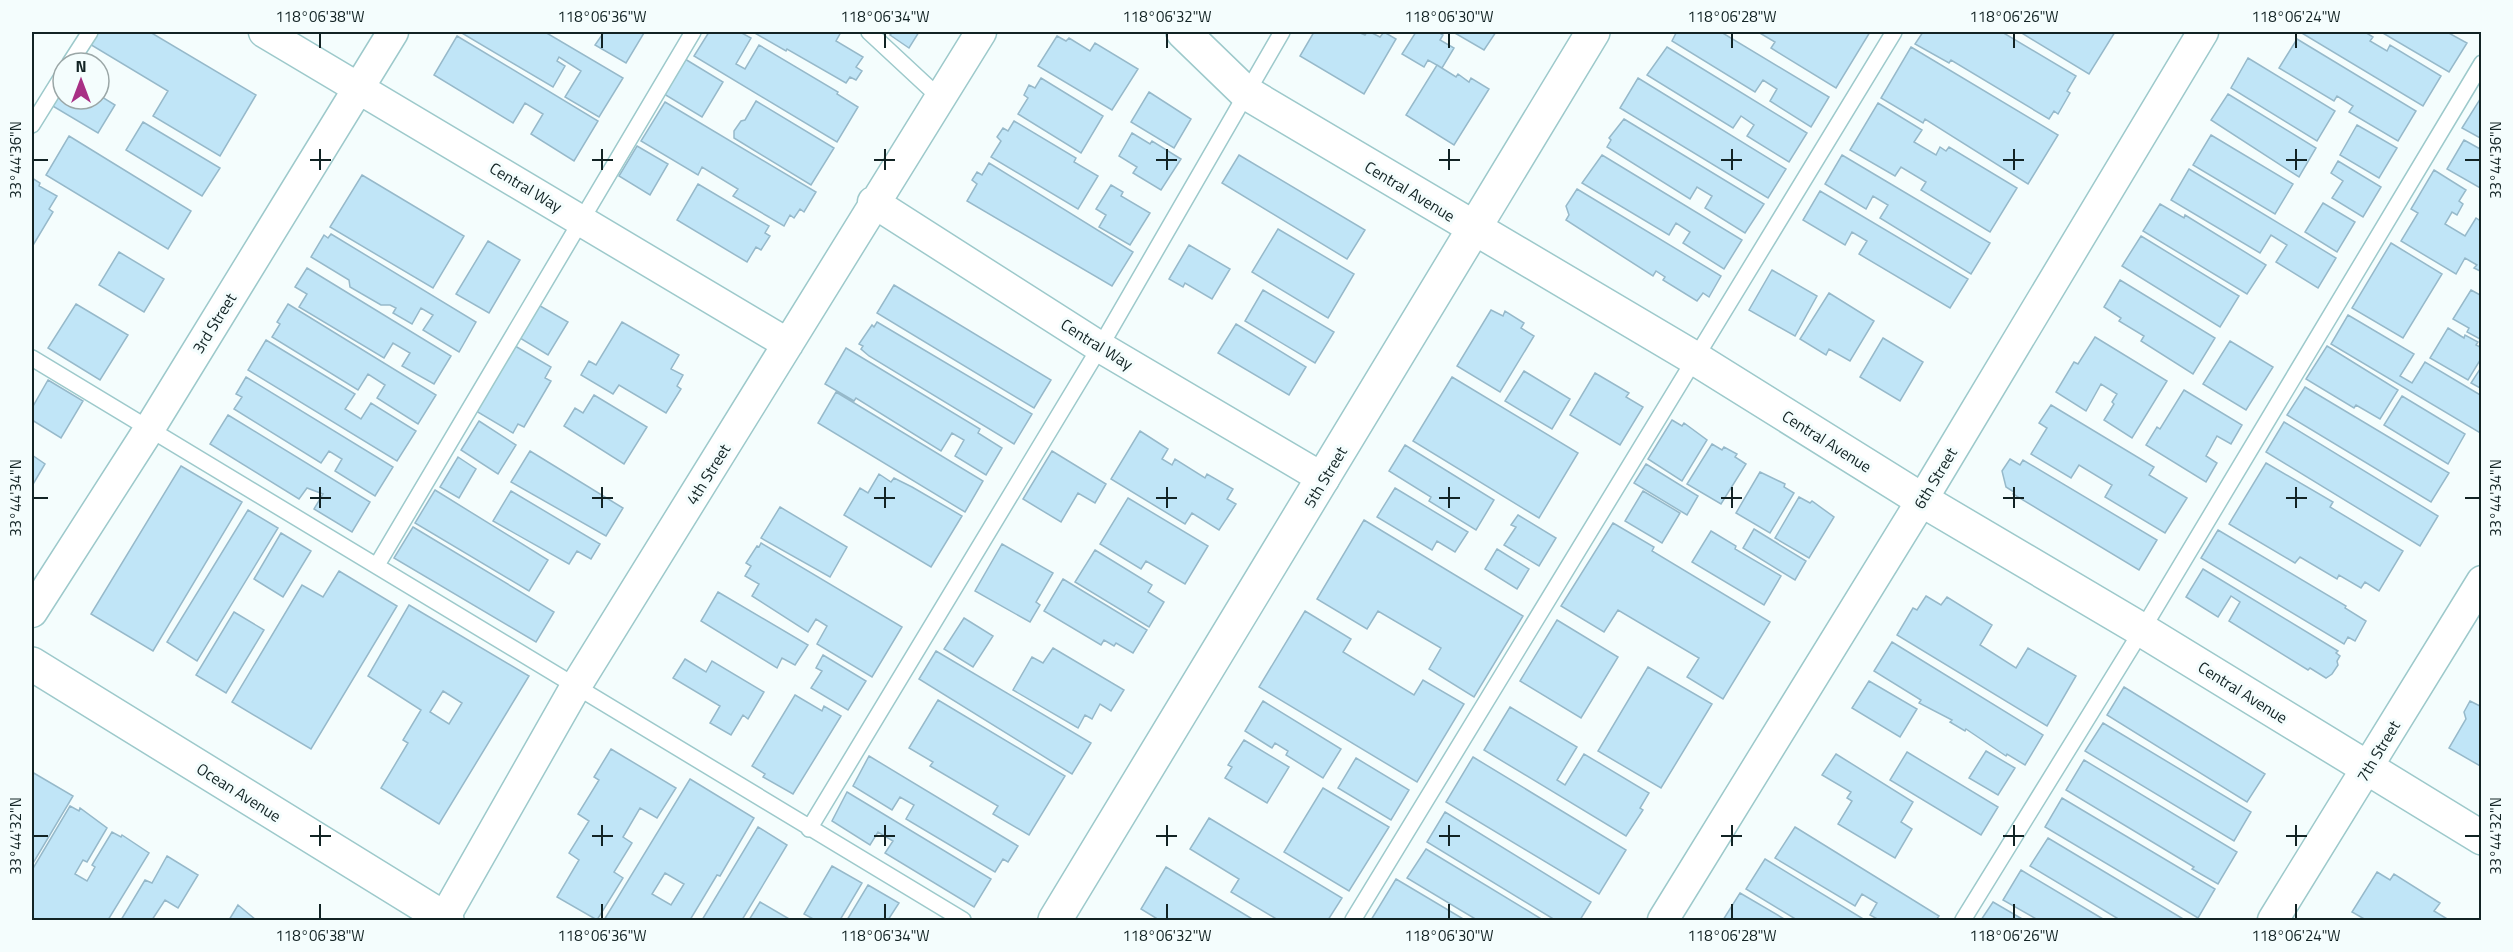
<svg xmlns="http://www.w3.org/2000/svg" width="2513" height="952" font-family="'Titillium Web',sans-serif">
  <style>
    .building { fill: #c0e5f7; stroke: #96b9ca; stroke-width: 1.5; fill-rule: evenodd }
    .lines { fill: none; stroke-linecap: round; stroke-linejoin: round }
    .service-casing { stroke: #9dc9cb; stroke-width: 18 }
    .minor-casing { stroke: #9dc9cb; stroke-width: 33 }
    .tertiary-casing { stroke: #9dc9cb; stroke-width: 36 }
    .secondary-casing { stroke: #9dc9cb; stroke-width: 36 }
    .service { stroke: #fff; stroke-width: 15 }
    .minor { stroke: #fff; stroke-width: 30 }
    .tertiary { stroke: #fff; stroke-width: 33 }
    .secondary { stroke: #fff; stroke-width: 33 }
    .ticks { fill: none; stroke: #122324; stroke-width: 2 }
    .labels { text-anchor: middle; stroke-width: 6; stroke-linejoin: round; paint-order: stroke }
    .street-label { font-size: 16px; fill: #122324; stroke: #f4fdfd }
    .neatline { fill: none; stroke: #122324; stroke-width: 2 }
    .ticks-label { font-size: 15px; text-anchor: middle; fill: #122324 }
  </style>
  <rect width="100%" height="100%" fill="#f4fdfd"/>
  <!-- building -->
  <path class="building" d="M95 32H150L256 95 220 156 153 116 168 91 88 43Z
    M460 32H545L623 78 599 117 565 97 581 71 559 57 557 61 565 66 553 87Z
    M604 32H641L644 33 626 63 595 45Z
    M709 32H740L751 38 736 64 745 69 759 45 838 92 837 94 858 107 837 142 694 56Z
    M753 32H841L836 41 863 57 856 67 862 71 856 80 850 77 846 83 787 49 786 51Z
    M890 32H919L909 48 890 35 892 33Z
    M1314 32H1358L1365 35 1367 32H1370L1380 37 1384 32 1396 39 1364 94 1300 56Z
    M1416 32H1438L1443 35 1440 40 1454 48 1442 68 1428 60 1424 67 1402 54Z
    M1453 32H1496L1484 50Z
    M1674 32H1721L1829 97 1811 127 1770 101 1777 89 1763 80 1755 92 1672 41 1676 33Z
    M1758 32H1870L1836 88 1771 48 1775 42Z
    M1923 32H2002L2076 76 2067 91 2070 93 2058 114 2054 111 2049 119 1951 60 1949 63 1915 44Z
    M2020 32H2115L2089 74Z
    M2300 32H2365L2373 37 2370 41 2387 51 2390 45 2441 76 2423 106Z
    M2381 32H2447L2467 43 2449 72Z
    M457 36 598 121 574 161 531 134 543 114 525 103 513 123 434 75Z
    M1057 36 1066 41 1069 38 1090 51 1095 43 1138 69 1112 110 1038 66Z
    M2297 39 2416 111 2398 141 2349 112 2353 106 2337 96 2334 101 2279 68Z
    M1667 47 1807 133 1789 162 1747 136 1754 125 1741 116 1733 128 1647 75Z
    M1911 47 2058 135 2028 184 1925 119 1923 123 1881 98Z
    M2248 58 2335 111 2317 141 2231 88Z
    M685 59 723 82 702 117 664 94Z
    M1437 65 1456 77 1458 74 1469 82 1471 78 1489 89 1454 145 1406 115Z
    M1041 78 1103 116 1081 153 1018 114 1028 98 1024 95 1029 85 1035 88Z
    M1638 78 1786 169 1768 198 1620 108Z
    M63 85V99H99V95L115 105 98 133 51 105Z
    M1149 92 1191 119 1174 148 1131 122Z
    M2228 94 2316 148 2299 177 2211 120Z
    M2482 96V139L2462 128Z
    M756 101 834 148 811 185 734 138V131L741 121 745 120Z
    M665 102 816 192 804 212 800 209 794 218 790 215 784 226 733 196 738 189 702 167 698 175 641 141Z
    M1878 103 1922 130 1914 142 1936 155 1940 147 1946 151 1949 147 2017 188 1990 232 1921 190 1926 182 1901 167 1895 176 1850 150Z
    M1624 119 1764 204 1745 233 1705 208 1712 196 1697 187 1690 199 1607 147 1611 140 1609 138Z
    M1014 121 1076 158 1074 162 1098 176 1078 209 991 157 1001 141 997 137 1003 128 1008 131Z
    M143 122 220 168 202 196 126 150Z
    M2357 125 2397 148 2379 178 2340 155Z
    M1132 133 1150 144 1152 141 1181 159 1161 190 1133 173 1137 167 1119 156Z
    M2211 135 2293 184 2275 214 2193 165Z
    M69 136 191 211 168 249 46 175Z
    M2464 140 2482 150V189L2447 169Z
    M637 146 668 164 650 195 619 176Z
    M1239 155 1365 230 1347 259 1222 183Z
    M1602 155 1742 240 1724 269 1683 243 1690 232 1676 223 1669 235 1582 183Z
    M1842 155 1990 243 1971 274 1880 218 1888 205 1873 196 1866 209 1825 184Z
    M2338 161 2381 187 2363 217 2332 198 2343 181 2331 173Z
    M989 163 1133 252 1112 286 967 201 977 184 972 180 977 172 982 175Z
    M2189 169 2336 258 2318 288 2276 262 2287 245 2271 235 2260 253 2171 200Z
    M2434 170 2466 190 2459 201 2463 204 2457 215 2452 212 2445 224 2465 236 2476 218 2482 222V272L2474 268 2477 265 2465 258 2456 274 2401 241 2418 213 2411 209Z
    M362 175 464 236 433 288 330 227Z
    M32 178 40 183 39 186 57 196 49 209 53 212 32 247Z
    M698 184 769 226 765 233 770 236 761 250 756 247 747 262 677 220Z
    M1111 185 1123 192 1121 196 1150 213 1130 245 1099 227 1106 215 1096 209Z
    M1577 189 1721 276 1709 297 1703 293 1697 301 1663 280 1665 277 1656 271 1653 276 1566 220 1569 215 1566 206Z
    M1820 191 1968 279 1950 308 1859 254 1867 241 1852 232 1845 245 1803 220Z
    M2323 203 2355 222 2337 252 2305 232Z
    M2160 204 2184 218 2185 215 2266 265 2247 294 2143 231Z
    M1278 229 1354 274 1328 318 1252 272Z
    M331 234 476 322 459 352 423 330 433 315 421 308 412 324 393 313 396 308 390 305H381L350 287 349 280 311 257 324 235 328 238Z
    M2141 236 2239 296 2220 327 2122 266Z
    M488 241 520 260 489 313 456 294Z
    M2391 243 2442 274 2403 338 2352 308Z
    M1189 245 1230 269 1212 299 1185 283 1183 287 1169 279Z
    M119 252 164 279 144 312 99 285Z
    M307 268 451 356 434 384 402 366 410 353 393 343 384 358 299 307 307 294 295 287Z
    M1772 270 1817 296 1795 336 1749 310Z
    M2120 280 2215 338 2193 374 2141 341 2144 336 2119 321 2121 318 2104 307Z
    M894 285 1051 380 1034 408 877 313Z
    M1263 290 1334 332 1315 363 1245 321Z
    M2471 290 2482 296V336L2480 339 2467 332 2469 328 2453 319Z
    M1829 293 1874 321 1850 361 1829 349 1826 355 1800 339Z
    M535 303 568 322 548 355 515 335Z
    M76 304 128 335 100 380 48 348Z
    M288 304 436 395 418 424 377 398 385 385 368 374 358 390 272 337 280 324 277 322Z
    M1491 310 1503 316 1505 311 1524 323 1521 328 1534 336 1500 392 1457 366Z
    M2348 315 2414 354 2400 376 2412 383 2425 362 2482 396V434L2331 344Z
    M622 322 679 355 671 369 683 375 677 386 681 389 666 413 619 385 613 394 581 375 589 361 596 365Z
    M877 322 1032 414 1014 444 869 356 861 349 863 346 859 344 872 325 874 327Z
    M1236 324 1306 367 1289 395 1218 353Z
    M2448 328 2464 338 2465 335 2478 342 2476 345 2482 348V357L2468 380 2430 358Z
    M2095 337 2167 381 2132 438 2104 420 2114 404 2112 402 2117 394 2101 384 2086 411 2056 392 2074 362 2078 364Z
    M1883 338 1923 362 1900 401 1860 377Z
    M266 340 355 394 345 409 361 419 371 403 416 431 397 461 248 370Z
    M2230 341 2273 367 2246 410 2203 384Z
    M510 343 551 367 545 378 551 381 524 427 518 424 513 433 471 408Z
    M2327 346 2398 390 2380 419 2356 405 2354 408 2306 379Z
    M846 348 980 429 978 433 1002 448 986 475 955 456 964 440 952 433 941 451 856 398 854 401 825 384Z
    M2482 366V389L2471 383Z
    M1524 371 1570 399 1552 429 1505 401Z
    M1595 373 1629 393 1626 397 1643 407 1620 445 1570 415Z
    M246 377 393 467 375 496 335 471 342 459 329 451 321 463 234 409 242 397 236 394Z
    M1452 377 1578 453 1539 518 1413 441Z
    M48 380 83 401 61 438 32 420V408Z
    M2305 387 2449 473 2431 502 2287 415Z
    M2184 390 2242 425 2231 444 2217 436 2206 456 2217 463 2206 482 2146 445 2157 427 2160 429Z
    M836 392 983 481 965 512 818 423Z
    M594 395 647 427 624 464 564 426 575 408 583 413Z
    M2402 396 2465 434 2448 464 2384 425Z
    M2051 405 2154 467 2149 475 2187 498 2165 533 2105 497 2112 485 2079 465 2071 478 2031 454 2047 428 2039 423Z
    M228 415 370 502 352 532 314 509 323 494 307 488 299 499 210 444Z
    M1672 420 1682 426 1684 423 1707 440 1682 481 1648 459Z
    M479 421 516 445 498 474 461 450Z
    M2284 422 2438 516 2420 546 2266 452Z
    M1140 431 1168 449 1162 459 1172 465 1175 459 1205 478 1207 474 1233 489 1227 499 1236 504 1219 530 1192 513 1185 524 1111 479Z
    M1712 444 1722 450 1724 447 1737 454 1735 457 1746 464 1721 504 1687 484Z
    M1405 445 1494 500 1476 530 1429 501 1431 497 1389 471Z
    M530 451 623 508 606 536 511 482Z
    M1052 451 1106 484 1095 503 1078 493 1061 522 1023 499Z
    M32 455 45 464 32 486Z
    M458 457 476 469 459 498 440 487Z
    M2010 459 2020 465 2023 460 2157 540 2139 570 2013 494 2014 492 2006 487 2002 471Z
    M2266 463 2333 502 2330 507 2403 551 2379 591 2365 582 2361 588 2339 575 2337 579 2300 557 2295 563 2229 524Z
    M1646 464 1698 496 1687 515 1634 483Z
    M181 466 242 502 153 651 91 614Z
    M1760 472 1785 484 1784 487 1794 493 1770 533 1736 513Z
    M879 474 891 482 894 478 912 487 962 516 931 567 844 515 860 488 868 493Z
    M1395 488 1468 532 1455 552 1437 541 1432 550 1377 517Z
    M435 490 548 560 529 591 415 523Z
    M511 491 600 544 591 559 577 551 569 564 493 521Z
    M1643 491 1680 513 1662 543 1625 521Z
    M1799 497 1810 503 1812 501 1834 517 1809 558 1775 538Z
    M1128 498 1208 546 1185 584 1146 561 1141 569 1100 544Z
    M780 507 847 547 830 577 761 538Z
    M248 510 278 528 197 661 167 642Z
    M1518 515 1556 538 1539 566 1504 545 1516 527 1511 525Z
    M1364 520 1523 616 1474 697 1429 669 1441 648 1378 611 1367 629 1317 599Z
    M1613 523 1654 547 1652 551 1770 622 1723 699 1687 677 1699 658 1618 610 1604 632 1561 606Z
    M413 527 554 612 536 642 394 558Z
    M1754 529 1806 561 1795 580 1743 548Z
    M2218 530 2346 606 2345 608 2366 621 2355 641 2348 637 2344 644 2201 558Z
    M1711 531 1736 546 1735 549 1781 576 1764 605 1692 562Z
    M281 533 311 551 283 597 254 579Z
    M761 543 902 627 872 677 817 644 827 626 816 619 808 632 752 596 759 584 745 576 751 566 746 563 757 546 759 547Z
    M1002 544 1053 573 1036 602 1040 605 1030 622 975 591Z
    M1497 549 1529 569 1517 589 1485 569Z
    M1095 550 1152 585 1148 592 1164 602 1149 627 1075 582Z
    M2203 569 2338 651 2336 653 2340 656 2337 661 2338 665 2332 674 2326 678 2310 668 2308 670 2229 621 2240 602 2231 596 2218 617 2186 597Z
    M339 571 397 606 311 749 232 702 302 585 323 597Z
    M1063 579 1147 630 1133 653 1116 643 1114 646 1104 640 1101 645 1044 611Z
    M718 592 808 645 795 665 782 658 777 668 701 621Z
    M1926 596 1941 605 1947 597 1992 625 1980 645 2016 668 2028 648 2076 676 2047 726 1897 635 1913 608 1917 610Z
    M409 605 529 676 439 824 381 788 408 743 403 740 421 710 368 676ZM443 691 462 703 449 724 430 712Z
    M1305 611 1351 639 1343 652 1414 695 1423 680 1464 704 1417 782 1259 687Z
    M234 612 264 630 226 693 196 675Z
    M964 618 993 636 973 667 944 649Z
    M1557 620 1618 657 1581 718 1520 681Z
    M1892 642 2043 735 2025 765 2007 754 2006 756 1966 729 1965 731 1950 722 1952 720 1919 703 1921 700 1874 671Z
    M1053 648 1124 690 1111 711 1100 704 1092 719 1085 715 1078 728 1013 690 1032 657 1043 663Z
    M936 651 1091 743 1072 774 919 679Z
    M823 655 866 681 848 710 811 688 822 671 816 668Z
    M685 659 706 672 712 661 764 692 748 719 743 715 731 735 710 723 720 706 673 678Z
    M1648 667 1712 704 1661 788 1598 751Z
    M1869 681 1917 709 1900 737 1852 708Z
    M2124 687 2265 774 2247 802 2107 715Z
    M795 695 822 711 824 706 841 716 793 794 763 777 765 774 752 766Z
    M938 700 1065 776 1029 835 993 814 998 806 930 766 933 762 909 748Z
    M1263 701 1341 749 1323 778 1286 755 1288 751 1275 743 1272 748 1245 731Z
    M2470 701 2482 707V767L2449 748 2466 719 2464 712Z
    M1510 707 1577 747 1557 780 1565 785 1584 754 1649 793 1640 808 1643 810 1626 836 1484 750Z
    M2103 723 2251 812 2234 841 2085 751Z
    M1244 740 1289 767 1267 803 1225 778 1232 767 1228 765Z
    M611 749 676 788 657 818 640 808 623 837 632 843 614 872 623 878 597 920 557 897 579 860 569 853 589 821 578 814 599 780 594 777Z
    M1986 751 2015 768 1998 795 1969 778Z
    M1907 752 1998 807 1981 835 1890 780Z
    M1836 754 1913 802 1901 822 1912 829 1895 858 1838 824 1852 801 1847 798 1851 792 1822 775Z
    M869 756 1018 846 1008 862 1003 859 995 872 906 819 914 805 900 797 892 810 853 786Z
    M1473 757 1626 850 1599 894 1446 802Z
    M1356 758 1409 790 1391 820 1338 788Z
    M2084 760 2237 852 2218 884 2192 869 2194 867 2066 790Z
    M32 772 73 796 32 865Z
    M690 779 754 818 720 876 717 875 690 920H604ZM665 873 684 884 671 905 652 894Z
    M1323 788 1389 827 1349 891 1284 852Z
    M847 792 991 879 974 907 885 853 893 841 878 832 870 845 832 821Z
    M2062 798 2215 889 2198 918 2045 827Z
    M70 806 79 811 80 808 107 828 87 862 83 860 75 874 87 881 95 867 92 865 112 832 121 837 122 835 149 853 108 920H32V870Z
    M1445 812 1591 902 1580 920H1555L1427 842Z
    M1209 818 1342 898 1328 920H1278L1231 892 1239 879 1190 849Z
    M758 827 787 845 742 920H702Z
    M1795 827 1939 916 1936 920H1879L1870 915 1877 903 1862 894 1855 906 1775 858Z
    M2048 838 2185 920H2120L2030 866Z
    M1426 849 1543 920H1477L1407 878Z
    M167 856 198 875 178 908 165 900 152 920H121L145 880 152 883Z
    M1765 859 1865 920H1797L1746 889Z
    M832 866 862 883 840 920H815L804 914Z
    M1166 867 1254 920H1159L1141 909Z
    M2021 870 2103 919 2102 920H2038L2003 900Z
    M2377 872 2390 880 2394 874 2440 903 2434 911 2449 920H2366L2352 912Z
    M1396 879 1465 920H1371Z
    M868 885 899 903 888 920H847Z
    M1740 893 1786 920H1723Z
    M760 902 791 920H749Z
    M1993 902 2024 920H1981Z
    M238 905 256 920H229Z"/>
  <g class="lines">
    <!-- service casing -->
    <g class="service-casing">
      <path id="service" d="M869 32 940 98
        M70 63 90 32
        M32 125 63 75
        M32 358 963 920
        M377 565 693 32
        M809 829 1100 347 1282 32
        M1353 920 1894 32
        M1963 920 2142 630 2482 63"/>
    </g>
    <!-- minor casing -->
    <g class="minor-casing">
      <path id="minor" d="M264 32 788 344
        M873 202 1100 347 1324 479
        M32 612 148 431 393 32
        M443 920 576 686 981 32
        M1663 920 1922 500 2203 32
        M2273 920 2482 581"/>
    </g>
    <!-- tertiary casing -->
    <g class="tertiary-casing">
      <path id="tertiary" d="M1183 32 1245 92 1696 359 1922 500 2142 630 2482 838
        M32 664 447 920"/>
    </g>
    <!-- secondary casing -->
    <g class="secondary-casing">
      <path id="secondary" d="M1055 920 1593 32"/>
    </g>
    <!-- service -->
    <use href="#service" class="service"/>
    <!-- minor -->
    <use href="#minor" class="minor"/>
    <!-- tertiary -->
    <use href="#tertiary" class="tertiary"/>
    <!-- secondary -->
    <use href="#secondary" class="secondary"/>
  </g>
  <!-- ticks -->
  <path class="ticks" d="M320 33V48M602 33V48M885 33V48M1167 33V48M1449 33V48M1732 33V48M2014 33V48M2296 33V48M320 149V170M602 149V170M885 149V170M1167 149V170M1449 149V170M1732 149V170M2014 149V170M2296 149V170M33 160H48M310 160H331M592 160H613M874 160H895M1156 160H1177M1439 160H1460M1721 160H1742M2003 160H2024M2286 160H2307M2465 160H2480M320 487V508M602 487V508M885 487V508M1167 487V508M1449 487V508M1732 487V508M2014 487V508M2296 487V508M33 498H48M310 498H331M592 498H613M874 498H895M1156 498H1177M1439 498H1460M1721 498H1742M2003 498H2024M2286 498H2307M2465 498H2480M320 825V846M602 825V846M885 825V846M1167 825V846M1449 825V846M1732 825V846M2014 825V846M2296 825V846M33 836H48M310 836H331M592 836H613M874 836H895M1156 836H1177M1439 836H1460M1721 836H1742M2003 836H2024M2286 836H2307M2465 836H2480M320 904V919M602 904V919M885 904V919M1167 904V919M1449 904V919M1732 904V919M2014 904V919M2296 904V919"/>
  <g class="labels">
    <!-- street labels -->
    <g class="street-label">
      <text transform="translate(526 187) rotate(31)" y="6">Central Way</text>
      <text transform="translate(1410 191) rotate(31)" y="6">Central Avenue</text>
      <text transform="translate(214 323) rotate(-58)" y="6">3rd Street</text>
      <text transform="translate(1097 344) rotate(32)" y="6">Central Way</text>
      <text transform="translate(1827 441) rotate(32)" y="6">Central Avenue</text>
      <text transform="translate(708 474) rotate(-58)" y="6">4th Street</text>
      <text transform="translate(1325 477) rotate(-59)" y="6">5th Street</text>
      <text transform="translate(1935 478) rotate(-59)" y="6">6th Street</text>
      <text transform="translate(2243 692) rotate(32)" y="6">Central Avenue</text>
      <text transform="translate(2378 751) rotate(-59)" y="6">7th Street</text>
      <text transform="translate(239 792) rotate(32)" y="6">Ocean Avenue</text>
    </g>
  </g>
  <!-- border -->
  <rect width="2513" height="952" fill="none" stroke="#f4fdfd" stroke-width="66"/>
  <!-- north arrow -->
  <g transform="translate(81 81)"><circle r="28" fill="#f4fdfd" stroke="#9aa6a6" stroke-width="1.5"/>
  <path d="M0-4.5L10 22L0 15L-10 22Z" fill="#a83085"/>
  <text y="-9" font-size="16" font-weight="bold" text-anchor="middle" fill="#122324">N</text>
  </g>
  <rect x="33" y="33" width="2447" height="886" class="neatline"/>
  <g class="ticks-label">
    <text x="320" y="22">118°06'38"W</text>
    <text x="602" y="22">118°06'36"W</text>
    <text x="885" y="22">118°06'34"W</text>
    <text x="1167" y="22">118°06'32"W</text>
    <text x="1449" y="22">118°06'30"W</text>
    <text x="1732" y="22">118°06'28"W</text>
    <text x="2014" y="22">118°06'26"W</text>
    <text x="2296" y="22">118°06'24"W</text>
    <text transform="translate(16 160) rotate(-90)" y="5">33°44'36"N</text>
    <text transform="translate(2496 160) rotate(-90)" y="5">33°44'36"N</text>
    <text transform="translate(16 498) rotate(-90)" y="5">33°44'34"N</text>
    <text transform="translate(2496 498) rotate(-90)" y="5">33°44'34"N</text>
    <text transform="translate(16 836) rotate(-90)" y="5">33°44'32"N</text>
    <text transform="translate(2496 836) rotate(-90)" y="5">33°44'32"N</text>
    <text x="320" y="941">118°06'38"W</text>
    <text x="602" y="941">118°06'36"W</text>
    <text x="885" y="941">118°06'34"W</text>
    <text x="1167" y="941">118°06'32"W</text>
    <text x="1449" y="941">118°06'30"W</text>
    <text x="1732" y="941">118°06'28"W</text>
    <text x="2014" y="941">118°06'26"W</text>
    <text x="2296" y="941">118°06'24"W</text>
  </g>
</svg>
